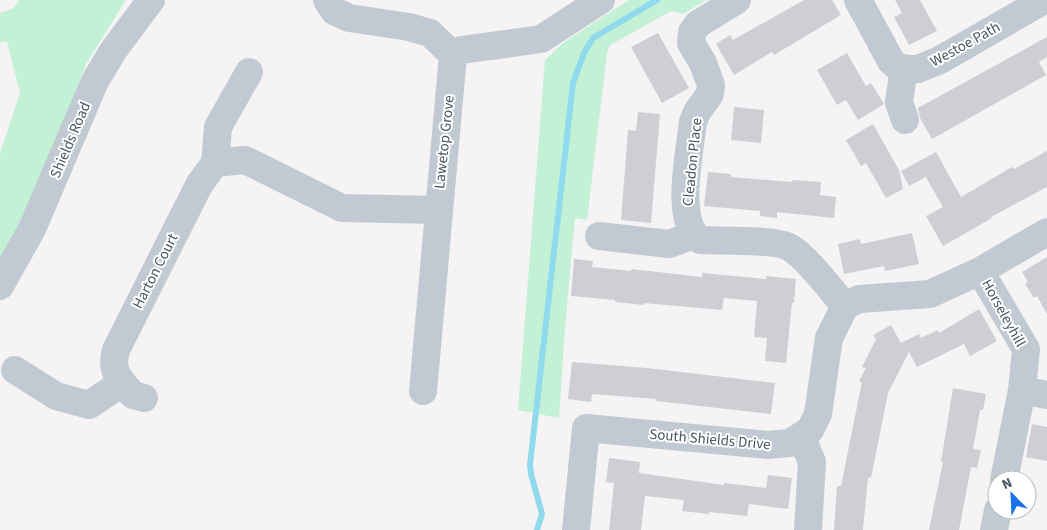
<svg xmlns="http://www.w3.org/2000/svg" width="1047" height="530" font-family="'Source Sans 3',sans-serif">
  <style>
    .green { fill: #c3f1d5 }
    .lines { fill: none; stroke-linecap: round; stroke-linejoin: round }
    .stream { stroke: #90daee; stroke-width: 6 }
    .building { fill: #cdcfd5 }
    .minor { stroke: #c1cad2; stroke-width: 28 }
    .labels { text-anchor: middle; stroke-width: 4; stroke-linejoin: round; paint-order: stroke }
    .street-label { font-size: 15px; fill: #4a5661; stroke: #fff }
  </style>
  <rect width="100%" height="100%" fill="#f5f3f3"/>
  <!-- green -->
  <path class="green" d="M19 0H126L86 64 31 207 0 261V154L20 93 7 41 0 43V13L14 8Z
    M629 0H706L683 14 671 11 610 45 607 53 587 220 575 218 565 328 559 418 518 410 545 60 563 43Z"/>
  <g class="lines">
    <!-- stream -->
    <path class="stream" d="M537 530 542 514 531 474 530 465 573 83 584 53 593 38 657 0"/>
  </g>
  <!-- building -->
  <path class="building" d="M804 0H832L841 15 774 55 772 52 734 75 716 44 730 35 733 40Z
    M895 0H920L937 31 909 45 894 17 902 13Z
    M658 33 689 88 662 103 631 47Z
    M1047 37V57L1039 62 1046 75 932 139 920 118 918 108Z
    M847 53 866 86 871 83 884 104 858 120 846 100 837 105 817 70Z
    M734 107 764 110 761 143 731 140Z
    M638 112 660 114 651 223 621 220 628 130 636 131Z
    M873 124 899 170 903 189 886 198 866 163 861 166 846 140Z
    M1047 151V187L991 217 992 218 943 246 926 216 943 207 926 177 909 186 901 171 936 152 961 197 1012 167 1014 169Z
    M708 172 731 174V177L792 182 793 180 821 182 820 195 836 197 834 218 777 212V218L760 216V211L704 206Z
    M912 233 919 264 885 271 884 266 844 274 838 244 860 239 861 244Z
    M1047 257V314L1037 296 1034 298 1025 284 1028 282 1022 272Z
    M574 259 593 261 592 267 631 271V269L702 277V273L766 279V276L796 279 794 303H792L786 363 765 361 767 338 754 337 757 301 724 298 722 310 644 303V305L615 302V300L571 296Z
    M979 309 997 341 970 356 964 344 917 367 909 352 888 393 871 478 868 477 863 530H834L837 486H841L862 382 859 381 866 368 862 367 876 339 873 335 891 325 901 343 919 334 921 338 938 330 939 333Z
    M572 362 647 368 775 383 771 414 656 401V399L592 394 591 402 568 399Z
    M953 388 986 394 983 410H980L973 449 981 450 977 468 971 467 959 530H929L943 462H941Z
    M1032 424 1047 427V461L1026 457Z
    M609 458 640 462 639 473 724 485V483L766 488 768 475 792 478 788 509 749 504 747 516 709 512V514L682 511 684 500 645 496 641 530H609L614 483 606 482Z"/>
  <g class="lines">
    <!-- minor -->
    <path class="minor" d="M327 0 334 11 349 18 409 27 430 33 453 55
      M737 0 698 24 692 32 691 43 703 63 711 85 710 94 697 112 693 122C690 151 674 221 700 240 719 241 774 239 789 247 805 255 832 291 845 306
      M858 0 891 61 898 67 907 69H918L940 60 1044 0
      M904 68 899 102 905 120
      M215 163 218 127 249 72
      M599 236 669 244 694 235
      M980 271 1026 349 1022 390 1047 395
      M0 286 32 229 95 81 113 51 151 0
      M15 370 56 396 89 405 122 383
      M423 391 453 55 461 50 541 39 601 0
      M144 398 133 395C119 379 110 371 116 350L199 185 215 163 245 160 342 208 438 210
      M801 436 812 462 808 530
      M1004 480 1022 390
      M576 530 586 428 768 445 790 443 810 430 818 414 829 338 845 306 859 299 930 294 980 271 1047 232
      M994 530 998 510"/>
  </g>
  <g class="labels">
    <!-- street labels -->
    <g class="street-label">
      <text transform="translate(965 44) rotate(-29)" y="5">Westoe Path</text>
      <text transform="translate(70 140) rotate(-67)" y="5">Shields Road</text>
      <text transform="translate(444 142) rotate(-84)" y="5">Lawetop Grove</text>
      <text transform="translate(692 162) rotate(-84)" y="5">Cleadon Place</text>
      <text transform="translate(155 271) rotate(-63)" y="5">Harton Court</text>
      <text transform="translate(1004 313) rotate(61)" y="5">Horseleyhill</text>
      <text transform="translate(710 439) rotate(5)" y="5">South Shields Drive</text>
    </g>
  </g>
  <!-- north arrow -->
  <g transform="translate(1012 495) rotate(336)"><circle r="24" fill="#ffffff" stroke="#b7bbc0"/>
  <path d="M0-4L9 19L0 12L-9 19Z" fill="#1a73e8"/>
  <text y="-8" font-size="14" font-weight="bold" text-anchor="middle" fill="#4a5661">N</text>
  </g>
</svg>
